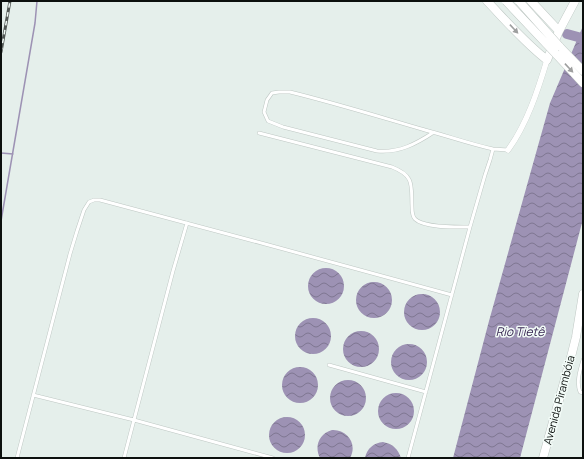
<svg xmlns="http://www.w3.org/2000/svg" width="584" height="459" font-family="Manrope,sans-serif">
  <style>
    .water { fill: url(#water-waves) }
    .lines { fill: none; stroke-linecap: round; stroke-linejoin: round }
    .stream { stroke: #9d92b4; stroke-width: 1.5 }
    .river { stroke: #9d92b4; stroke-width: 10 }
    .lane-casing { stroke: #bec7c3; stroke-width: 4 }
    .street-casing { stroke: #bec7c3; stroke-width: 6 }
    .secondary-casing { stroke: #bec7c3; stroke-width: 9 }
    .lane { stroke: #fff; stroke-width: 3 }
    .street { stroke: #fff; stroke-width: 5.5 }
    .secondary { stroke: #fff; stroke-width: 8 }
    .rail-casing { stroke: #515754; stroke-width: 3 }
    .rail { stroke: #f3fcf8; stroke-width: 1.5; stroke-dasharray: 4.5; stroke-linecap: butt }
    .secondary-bridge-casing { stroke: #bec7c3; stroke-width: 9; stroke-linecap: butt }
    .secondary-bridge { stroke: #fff; stroke-width: 8 }
    .oneway { fill: #9e9f9f }
    .labels { text-anchor: middle; stroke-width: 3; stroke-linejoin: round; paint-order: stroke }
    .street-label { font-size: 11px; fill: #0c100e; stroke: #f3fcf8 }
    .water-label { font-size: 12px; font-style: italic; fill: #311f4c; stroke: #f3fcf8 }
  </style>
  <defs>
    <pattern id="water-waves" width="16" height="10" patternUnits="userSpaceOnUse"><rect width="16" height="10" fill="#9d92b4"/><path d="M0 5q4-4 8 0t8 0" fill="none" stroke="#7e7691"/></pattern>
  </defs>
  <rect width="100%" height="100%" fill="#e5efeb"/>
  <!-- water -->
  <path class="water" d="M583 26V219L520 458H453L489 321 550 103Z
    M308 286a18 18 0 1 1 36 0a18 18 0 1 1-36 0Z
    M356 300a18 18 0 1 1 36 0a18 18 0 1 1-36 0Z
    M404 312a18 18 0 1 1 36 0a18 18 0 1 1-36 0Z
    M295 336a18 18 0 1 1 36 0a18 18 0 1 1-36 0Z
    M343 349a18 18 0 1 1 36 0a18 18 0 1 1-36 0Z
    M391 362a18 18 0 1 1 36 0a18 18 0 1 1-36 0Z
    M282 385a18 18 0 1 1 36 0a18 18 0 1 1-36 0Z
    M330 398a18 18 0 1 1 36 0a18 18 0 1 1-36 0Z
    M378 411a18 18 0 1 1 36 0a18 18 0 1 1-36 0Z
    M269 435a18 18 0 1 1 36 0a18 18 0 1 1-36 0Z
    M332 430C347 429 358 444 350 458H320C314 446 319 434 332 430Z
    M383 442C393 444 398 449 401 458H365C367 448 374 443 383 442Z"/>
  <g class="lines">
    <!-- stream -->
    <path class="stream" d="M1 153 13 154
      M1 221 35 23 37 1"/>
    <!-- river -->
    <path class="river" d="M567 34 578 37 583 40"/>
    <!-- lane casing -->
    <g class="lane-casing">
      <path id="lane" d="M434 132C416 144 399 153 377 151L283 127 268 121 264 112 267 100 272 93 279 92H290C335 103 380 117 425 130 448 136 470 144 493 149
        M259 133 392 167C415 176 411 185 412 207 412 211 412 216 415 219 424 228 457 227 470 227
        M583 360C580 370 576 382 580 392L583 393
        M329 365 426 392
        M33 395 134 420 273 458
        M17 458 70 254 77 231 84 210 89 202 94 200H100L265 244 452 295
        M124 458 173 271 187 223
        M408 458 470 227 485 175 490 160 493 149 508 150"/>
    </g>
    <!-- street casing -->
    <g class="street-casing">
      <path id="street" d="M508 150C527 124 538 90 547 60"/>
    </g>
    <!-- secondary casing -->
    <g class="secondary-casing">
      <path id="secondary" d="M487 1C506 21 525 43 547 60L559 31 575 1
        M531 1 559 31
        M559 46 583 71
        M556 54 583 83
        M543 458 571 357 576 337 583 294"/>
    </g>
    <!-- lane -->
    <use href="#lane" class="lane"/>
    <!-- street -->
    <use href="#street" class="street"/>
    <!-- secondary -->
    <use href="#secondary" class="secondary"/>
    <!-- rail casing -->
    <g class="rail-casing">
      <path id="rail" d="M1 52 10 1"/>
    </g>
    <!-- rail -->
    <use href="#rail" class="rail"/>
    <!-- secondary-bridge casing -->
    <g class="secondary-bridge-casing">
      <path id="secondary-bridge" d="M506 1 556 54
        M519 1 559 46"/>
    </g>
    <!-- secondary-bridge -->
    <use href="#secondary-bridge" class="secondary-bridge"/>
  </g>
  <!-- one-way arrows -->
  <defs><path id="oneway-solid" d="M-6-.8H1V-3.2L6.5 0L1 3.2V.8H-6Z"/></defs>
  <g class="oneway">
    <use href="#oneway-solid" transform="translate(514 29) rotate(47)"/>
    <use href="#oneway-solid" transform="translate(569 68) rotate(47)"/>
  </g>
  <g class="labels">
    <!-- street labels -->
    <g class="street-label">
      <text transform="translate(559 400) rotate(-75)" y="4">Avenida Pirambóia</text>
    </g>
    <!-- water labels -->
    <g class="water-label">
      <text x="520" y="336">Rio Tietê</text>
    </g>
  </g>
  <!-- border -->
  <rect width="584" height="459" fill="none" stroke="#0c100e" stroke-width="4"/>
</svg>
